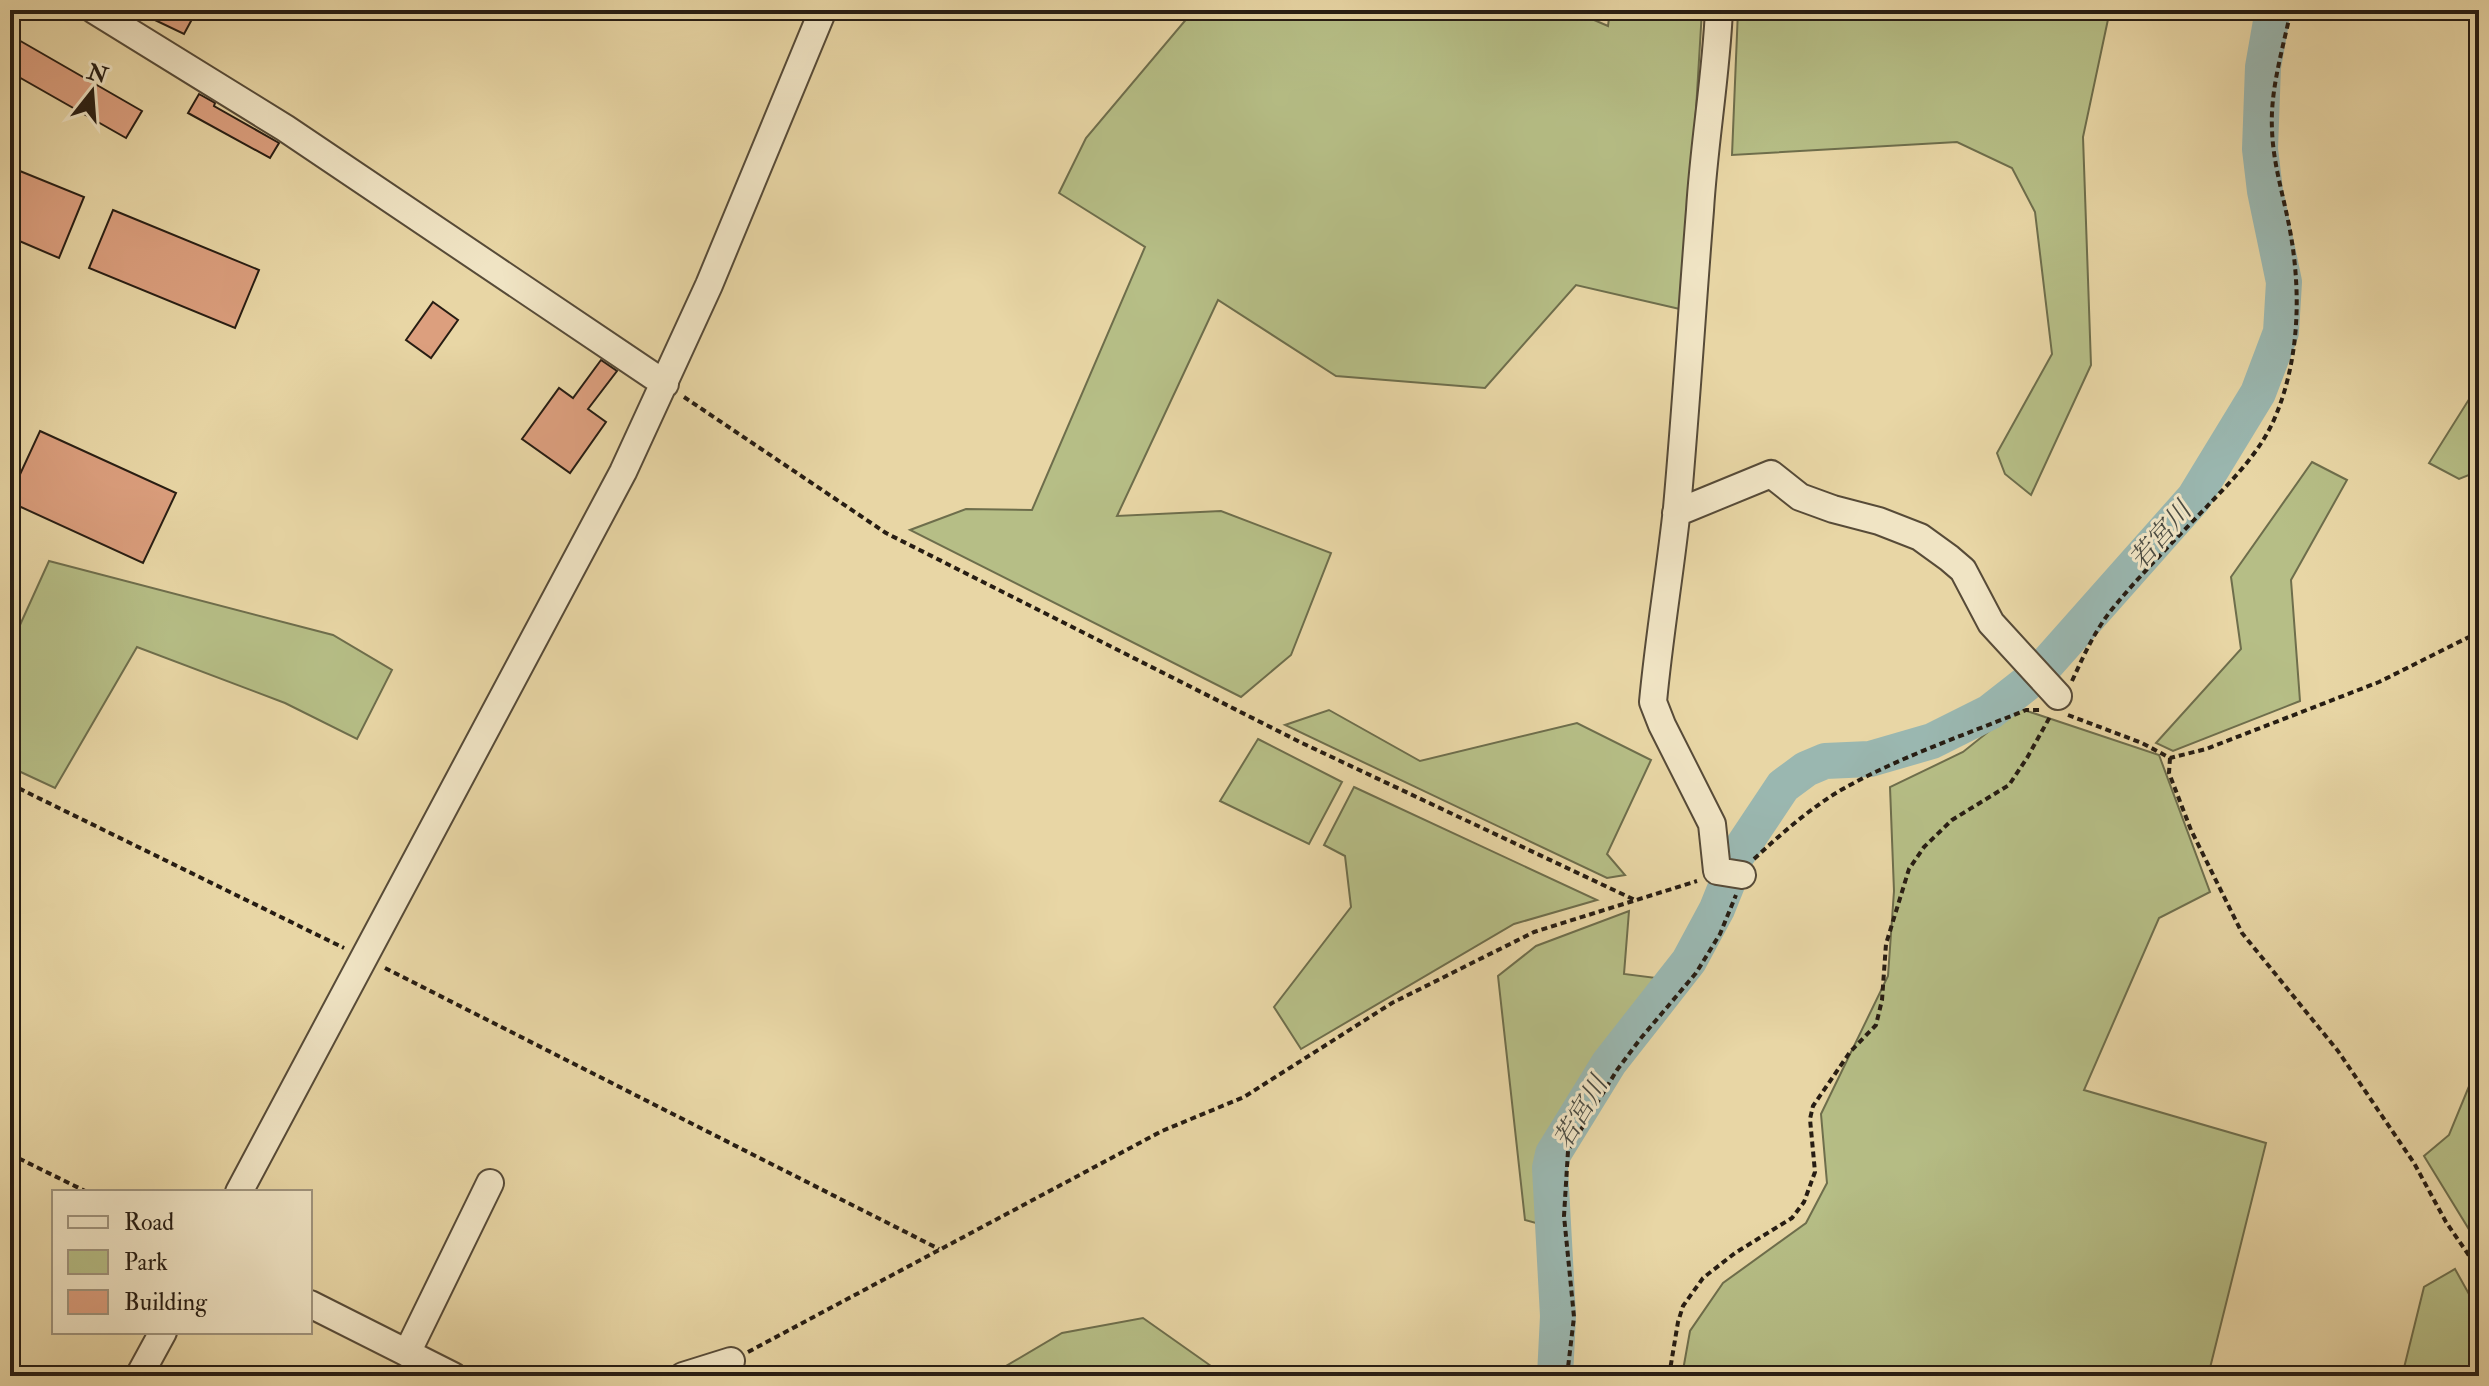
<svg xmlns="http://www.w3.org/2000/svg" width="2489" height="1386" font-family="'IM FELL Double Pica','Noto Serif JP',serif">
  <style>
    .green { fill: #b6be86; stroke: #6e6e4c; stroke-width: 2 }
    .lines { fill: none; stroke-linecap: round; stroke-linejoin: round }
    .river { stroke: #9ab7b0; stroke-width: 36 }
    .building { fill: #dc9f7e; stroke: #271d13; stroke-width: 2 }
    .minor-casing { stroke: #574b38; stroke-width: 30 }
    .path { stroke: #271d13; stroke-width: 4; stroke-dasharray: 6 4; stroke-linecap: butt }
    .minor { stroke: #f0e4c4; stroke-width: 26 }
    .labels { text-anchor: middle; stroke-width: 6; stroke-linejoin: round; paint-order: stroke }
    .water-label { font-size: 26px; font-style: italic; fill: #4a4b42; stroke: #f0e4c4 }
  </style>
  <rect width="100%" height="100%" fill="#e8d6a5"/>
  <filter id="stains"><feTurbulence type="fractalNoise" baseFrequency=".0025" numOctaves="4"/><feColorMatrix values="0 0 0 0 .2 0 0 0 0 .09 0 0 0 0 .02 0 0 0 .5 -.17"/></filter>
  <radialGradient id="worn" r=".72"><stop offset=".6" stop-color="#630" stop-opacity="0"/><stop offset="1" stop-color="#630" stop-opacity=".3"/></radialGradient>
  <!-- green -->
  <path class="green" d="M1194 10H1571L1608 26 1610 10H1702L1684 310 1576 285 1485 388 1336 376 1218 300 1117 516 1221 511 1331 553 1291 655 1241 697 910 530 966 509 1032 510 1145 247 1059 193 1086 138Z
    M1738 10H2110L2083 137 2091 365 2031 495 2005 474 1997 453 2052 354 2035 212 2012 168 1957 142 1732 155Z
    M2479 358V471L2459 479 2429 463 2473 393Z
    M2312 462 2347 480 2291 580 2300 701 2173 751 2156 743 2241 649 2231 577Z
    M49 561 333 635 392 670 357 739 285 703 137 647 55 788 10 767V647Z
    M2018 708 2159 755 2210 892 2159 918 2084 1090 2266 1143 2208 1376H1682L1690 1331 1723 1283 1806 1223 1827 1183 1821 1114 1888 976 1894 891 1890 787 1963 752Z
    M1329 710 1420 761 1577 723 1651 760 1607 854 1625 875 1607 878 1285 725Z
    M1258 739 1342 782 1309 844 1220 801Z
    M1354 787 1597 900 1514 924 1301 1049 1274 1007 1351 907 1345 856 1324 845Z
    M1629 911 1624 974 1664 979 1552 1126 1541 1159 1543 1225 1525 1220 1498 976 1536 946Z
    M2479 1062V1221L2470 1231 2424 1156 2449 1135Z
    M2455 1269 2479 1312V1376H2402L2424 1287Z
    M1143 1318 1211 1366 1213 1376H989L1062 1333Z"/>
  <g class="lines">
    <!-- river -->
    <path class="river" d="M1731 864 1783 786 1806 769 1825 761 1870 759 1932 741 1990 712 2036 676 2194 498 2258 393 2281 332 2284 282 2265 191 2260 149 2263 67 2273 10
      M1555 1376 1558 1316 1550 1168 1553 1154 1609 1063 1689 961 1717 909 1727 884"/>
  </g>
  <!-- building -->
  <path class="building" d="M134 10H197L184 34Z
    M10 35 142 111 126 138 10 72Z
    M199 94 215 103 214 106 279 143 270 158 188 113Z
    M10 167 84 197 59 258 10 237Z
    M113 210 259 270 235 328 89 268Z
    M433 302 458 320 431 358 406 340Z
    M601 360 617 371 588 409 606 422 570 473 522 439 559 388 573 398Z
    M40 431 176 493 143 563 10 502V496Z"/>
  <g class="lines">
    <!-- minor casing -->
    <g class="minor-casing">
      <path id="minor" d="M94 10 285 128 665 384
        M1719 10C1716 77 1704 143 1700 210 1692 309 1686 409 1677 508 1670 573 1659 637 1653 702L1662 725 1712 824 1717 871 1742 875
        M1676 513 1771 474 1800 497 1833 509 1879 521 1920 537 1949 558 1963 570 1991 623 2058 696
        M239 1192 623 472 709 285 823 10
        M310 1304 453 1376
        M407 1353 490 1183
        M139 1376 163 1332
        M683 1376 731 1361"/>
    </g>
    <!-- path -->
    <path class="path" d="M684 397 886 533 1302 743 1635 900
      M2072 681C2084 655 2095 630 2113 608 2145 569 2182 533 2216 497 2240 472 2263 447 2276 415 2299 359 2301 295 2291 236 2285 200 2273 166 2272 129 2270 90 2283 48 2291 10
      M2068 715 2142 743 2170 758 2206 749 2379 682 2479 632
      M2170 758 2169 773 2191 830 2242 933 2338 1051 2414 1163 2446 1222 2479 1270
      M10 784 344 948
      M1754 859C1781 834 1809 809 1841 790 1899 757 1965 735 2026 710H2040
      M385 968 939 1249
      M10 1154 87 1192
      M748 1352 1162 1131 1244 1097 1392 1003 1534 932 1697 881
      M1567 1376 1574 1317 1564 1216 1568 1151 1617 1070 1641 1038 1696 973 1720 934 1736 895
      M1669 1376 1678 1322 1683 1306 1703 1278 1735 1253 1792 1218 1804 1202 1815 1172 1810 1119 1813 1106 1850 1052 1876 1025 1882 1000 1886 944 1909 869 1924 847 1952 820 2009 785 2027 758 2051 715"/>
    <!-- minor -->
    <use href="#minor" class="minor"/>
  </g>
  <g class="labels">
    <!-- water labels -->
    <g class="water-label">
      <text transform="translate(2160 535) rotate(-49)" y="9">若宮川</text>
      <text transform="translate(1580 1112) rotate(-59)" y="9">若宮川</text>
    </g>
  </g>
  <!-- margin -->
  <rect width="2489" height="1386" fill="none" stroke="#e8d6a5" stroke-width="40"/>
  <rect x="12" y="12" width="2465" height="1362" fill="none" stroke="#271d13" stroke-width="4"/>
  <rect x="20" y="20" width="2449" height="1346" fill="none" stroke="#271d13" stroke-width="2"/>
  <!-- legend -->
  <rect x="52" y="1190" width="260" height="144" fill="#f0e4c4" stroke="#a0947d" stroke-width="2"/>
  <rect x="68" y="1216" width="40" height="12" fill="#f0e4c4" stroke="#a0947d" stroke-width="2"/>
  <text x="124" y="1230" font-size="24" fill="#271d13">Road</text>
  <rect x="68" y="1250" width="40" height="24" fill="#b6be86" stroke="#a0947d" stroke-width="2"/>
  <text x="124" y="1270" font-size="24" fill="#271d13">Park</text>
  <rect x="68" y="1290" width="40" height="24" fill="#dc9f7e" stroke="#a0947d" stroke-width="2"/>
  <text x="124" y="1310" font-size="24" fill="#271d13">Building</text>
  <!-- north arrow -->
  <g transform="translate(92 92) rotate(17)" stroke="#f0e4c4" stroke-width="6" paint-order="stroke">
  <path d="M0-6L14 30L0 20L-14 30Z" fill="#271d13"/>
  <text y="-12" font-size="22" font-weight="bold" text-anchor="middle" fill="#271d13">N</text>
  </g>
  <rect width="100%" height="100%" filter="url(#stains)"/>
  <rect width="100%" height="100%" fill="url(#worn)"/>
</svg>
